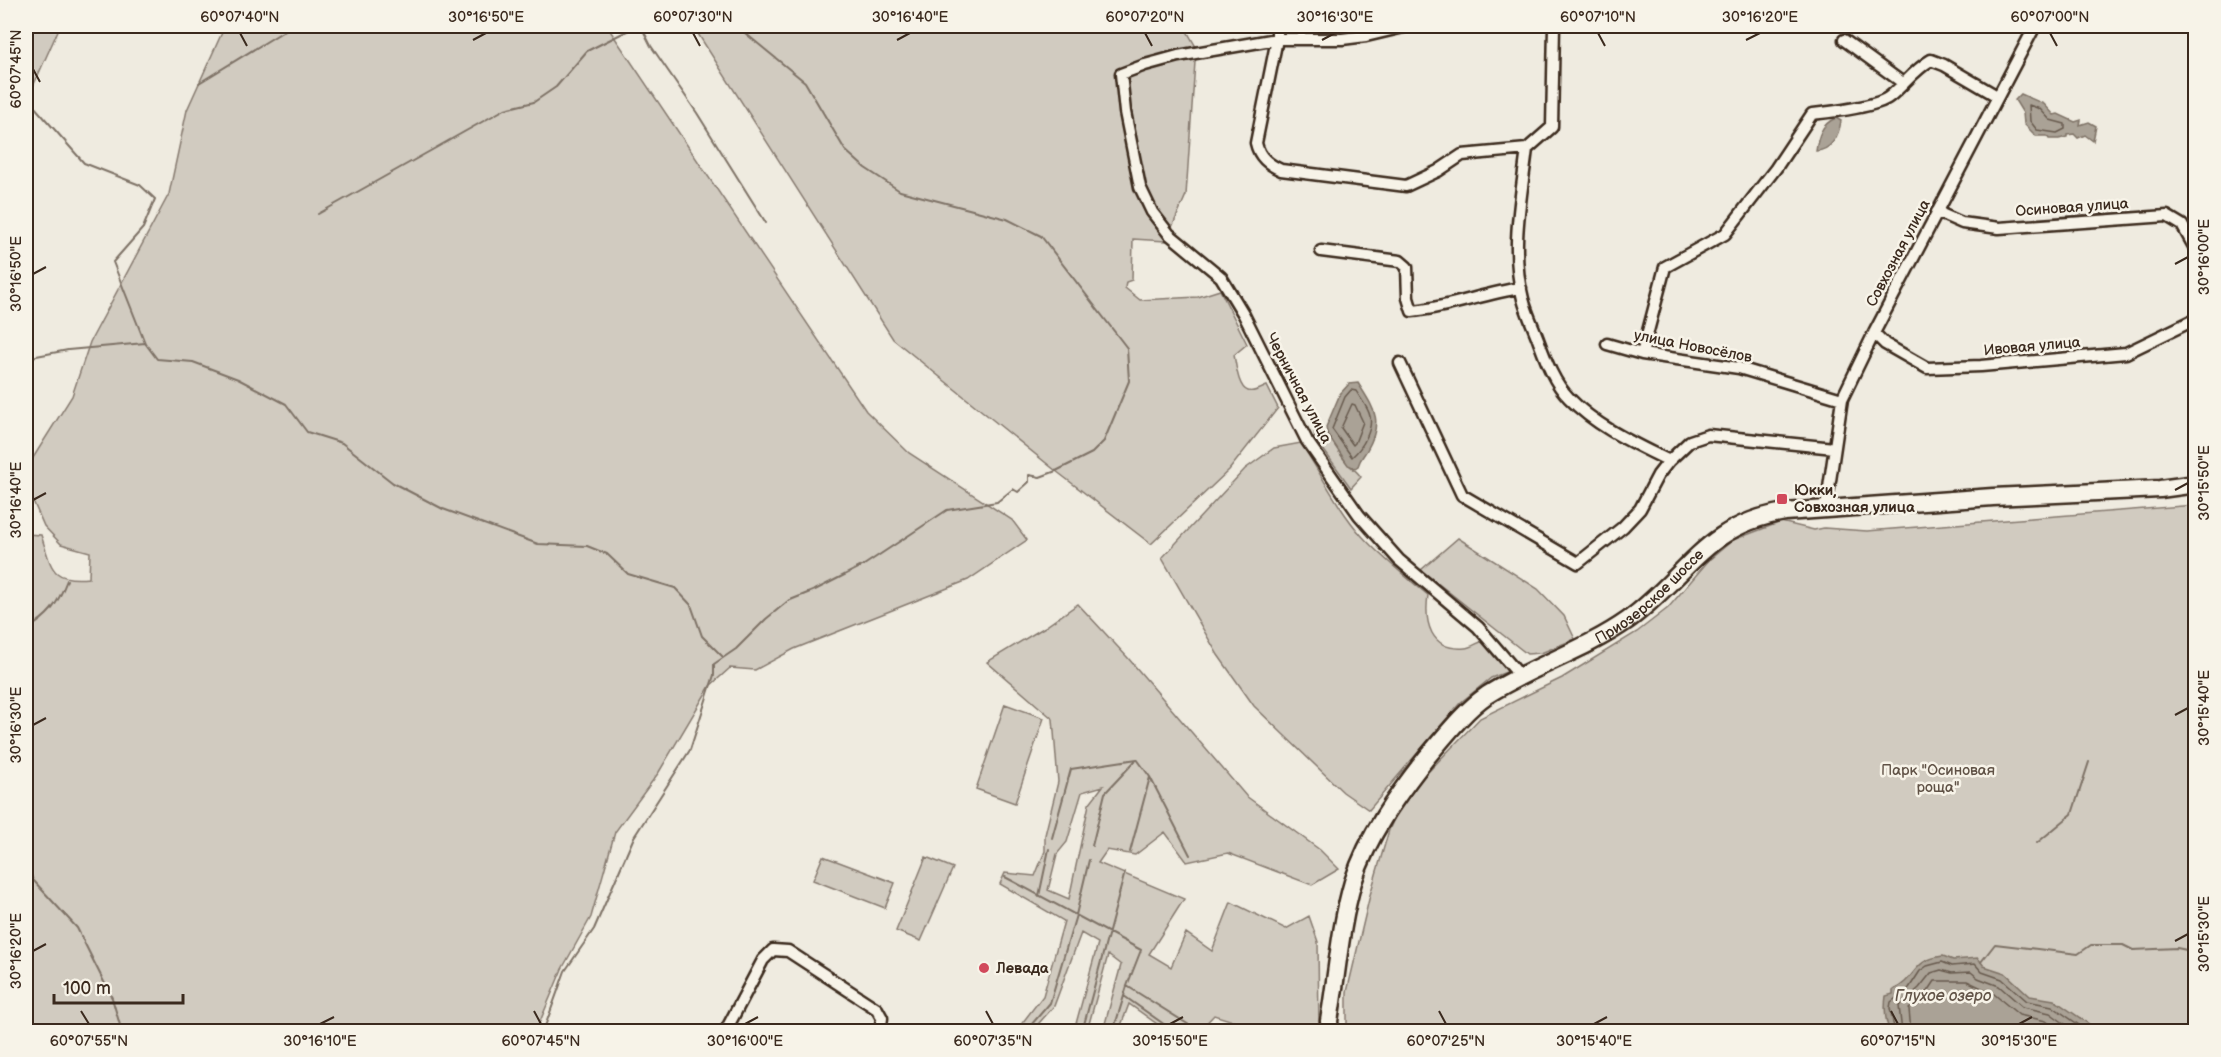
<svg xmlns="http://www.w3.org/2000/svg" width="2221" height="1057" font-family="'Balsamiq Sans',sans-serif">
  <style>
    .green { fill: #d1cbc0; stroke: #867a6f; stroke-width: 1.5; fill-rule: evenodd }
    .water { fill: #aaa296; stroke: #7e7266; stroke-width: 1.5 }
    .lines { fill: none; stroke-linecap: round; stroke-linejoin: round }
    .shore { stroke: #675a4e; stroke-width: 1.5 }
    .stream { stroke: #7e7266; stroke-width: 2 }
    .minor-casing { stroke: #3b2a1e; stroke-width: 15 }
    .primary-casing { stroke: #3b2a1e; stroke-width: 21 }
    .minor { stroke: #f7f3e8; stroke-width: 10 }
    .primary { stroke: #f7f3e8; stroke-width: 16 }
    .ticks { fill: none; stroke: #3b2a1e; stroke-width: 2 }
    .poi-dot { fill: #d1495b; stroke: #f7f3e8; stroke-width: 2 }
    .labels { text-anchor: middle; stroke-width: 5; stroke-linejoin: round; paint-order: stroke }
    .street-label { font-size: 15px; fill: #3b2a1e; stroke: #f7f3e8 }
    .poi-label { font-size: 15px; font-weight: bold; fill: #3b2a1e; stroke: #f7f3e8; text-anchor: start }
    .park-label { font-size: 15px; fill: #605246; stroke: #f7f3e8 }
    .water-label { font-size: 16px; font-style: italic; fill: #625448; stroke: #f7f3e8 }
    .neatline { fill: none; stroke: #3b2a1e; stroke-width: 2 }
    .ticks-label { font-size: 15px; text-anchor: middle; fill: #3b2a1e }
  </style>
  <rect width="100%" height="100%" fill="#efebe0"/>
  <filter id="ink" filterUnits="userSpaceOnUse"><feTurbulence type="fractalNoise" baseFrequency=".0167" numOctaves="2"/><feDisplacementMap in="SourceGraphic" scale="12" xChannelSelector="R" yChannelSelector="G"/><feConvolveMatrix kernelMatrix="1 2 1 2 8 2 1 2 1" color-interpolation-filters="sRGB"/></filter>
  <g filter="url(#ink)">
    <!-- green -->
    <path class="green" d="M26 26H60L26 102Z
      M225 26H607L866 411 909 453 1012 520 1027 540 968 580 794 649 755 670 730 668 710 686 659 772 615 832 591 917 562 969 536 1031H26V534L41 535C52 568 50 582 89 578L90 552 61 544 44 526 26 485V469L72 396 90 342 169 194 187 110Z
      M693 26H1184L1196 47 1186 195 1166 241 1133 239 1132 280 1126 282 1125 288 1140 300 1198 297 1220 290 1247 344 1234 355C1236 364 1238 388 1248 391 1254 393 1262 388 1267 386L1278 408 1229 470 1151 544 1056 471 893 339Z
      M1317 429C1333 436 1336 451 1347 463 1352 468 1357 471 1361 477L1351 488 1315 438 1314 431Z
      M1301 443C1319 471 1340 512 1362 536 1382 558 1405 576 1428 595 1424 622 1430 651 1465 648 1470 648 1477 643 1483 641L1509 671 1491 678 1460 703 1369 810 1343 792 1254 706 1218 655 1162 558 1245 469 1274 448Z
      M2195 505V1031L1347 1032V992L1370 895 1389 830 1404 797 1480 718 1562 678 1637 632 1668 608 1709 560 1733 540 1781 522 1814 530 1824 528 1867 531Z
      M1458 538 1538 589 1564 616 1575 639 1541 653 1527 654 1421 570Z
      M1078 604 1128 658 1246 796 1320 850 1339 869 1312 885 1228 853 1187 862 1165 832 1135 855 1107 850 1098 863 1184 899 1149 954 1171 967 1186 933 1212 951 1231 902 1286 929 1309 916 1318 942 1319 1031H1265L1214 1015 1199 1031H1167L1129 1004 1119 1031H1103L1121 965 1108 955 1087 1031H1074L1098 943 1081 933 1054 1006 1032 1031H1016L1043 996 1064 921 1000 884 1005 873 1035 876 1045 851V835L1058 782 1053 719 987 662 1045 627ZM1103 786 1089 804 1069 899 1048 890 1057 854 1067 842 1082 792Z
      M1005 704 1044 718 1015 803 976 789Z
      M823 856 895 883 885 908 813 880Z
      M926 857 953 868 921 941 896 931Z"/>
    <!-- water -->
    <path class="water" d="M2021 94 2044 104 2054 115 2058 114 2075 122 2081 120 2080 125 2089 122 2096 126 2093 141 2085 135 2078 138 2074 134 2067 135V137L2059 139H2049L2047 136H2036L2024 124 2023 113 2015 100Z
      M1836 118 1841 121C1839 135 1832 150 1816 151 1818 137 1821 124 1836 118Z
      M1358 383C1374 409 1384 420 1367 450 1363 457 1361 457 1358 466L1355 468 1348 465 1327 433 1326 427 1340 394 1349 384Z
      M1943 956 1953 960 1978 958 1984 966 2005 973 2030 996 2054 1000 2099 1031H1889C1885 1019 1884 1009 1886 996L1893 994V990C1918 978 1911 960 1943 956Z"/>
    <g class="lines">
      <!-- shore -->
      <path class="shore" d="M2029 105 2040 109 2050 120 2065 124V129L2057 133 2037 130 2030 121Z
        M1351 390 1356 391C1360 398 1366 405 1369 413 1375 428 1362 448 1352 457L1332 429 1345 397Z
        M1352 404 1355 405 1363 422 1355 443 1353 445 1341 428Z
        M1895 1032 1890 1008 1891 1002 1909 988 1920 971 1927 966 1942 962 1952 966 1975 964 1982 972 2002 979 2027 1001 2052 1006 2089 1032
        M1902 1032 1899 1006 1919 988 1931 973 1941 970 1952 973 1971 972 1978 978 1999 986 2023 1007 2050 1013 2076 1032
        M1911 1032 1909 1009 1927 993 1935 981H1967L1994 994 2019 1015 2046 1021 2061 1032"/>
      <!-- stream -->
      <path class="stream" d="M641 26 651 46 697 113 766 223
        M1281 31 1318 26
        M693 32 718 26
        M199 83 292 26
        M26 97 84 163 140 185 155 199 143 228 113 262 145 343 157 359 193 362 238 379 286 404 307 432 342 443 393 483 443 509 538 544 587 546 607 554 628 574 675 588 691 605 702 636 723 657
        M318 214 505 109 534 102 556 87 587 51 629 30 626 26
        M26 358 68 350 145 343
        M26 630C49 616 57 606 67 580
        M1052 838 1071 769 1137 759 1150 777 1190 855
        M2037 843 2072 814 2089 762
        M1092 846 1105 793 1135 761
        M1130 852 1150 777
        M26 862 33 880 77 928 112 998 122 1032
        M1005 877 1141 950 1127 986 1194 1028
        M1039 896 1049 849
        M1981 962 1995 944 2078 954 2091 945H2123L2133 950 2177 948 2196 952
        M1124 996 1175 1032
        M543 1032 565 971 594 929 634 837 690 750 714 675V664L736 649 766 619 788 601 815 590 864 565 947 510 997 502 1013 489 1018 492 1029 482V475L1040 477 1056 471 1092 453 1104 441 1129 381 1127 348 1041 236 1007 219 900 191 865 168 845 150 805 82 745 33 739 26
        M1025 1032 1050 1003 1076 915 1089 860
        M1082 1032 1125 872
        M1113 1032 1127 986"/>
      <!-- minor casing -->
      <g class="minor-casing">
        <path id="minor" d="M1277 26V39L1256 143C1259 157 1268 164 1281 170L1406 186 1438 171 1462 155 1527 149
          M1408 26 1366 36 1342 39H1277L1178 56 1145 65 1121 74 1125 112 1140 187 1152 212 1169 234 1221 277 1244 315 1307 441 1359 515 1399 560 1478 627 1521 677
          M1554 26 1552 127 1527 149C1521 199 1510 250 1523 299 1527 314 1534 328 1539 342 1546 361 1554 383 1569 398 1597 427 1633 443 1669 461
          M1844 40 1903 83
          M1937 212 1962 223 1999 228 2167 216 2182 225 2196 250
          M1321 251 1400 261 1407 267 1408 298 1412 311C1449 308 1484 293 1521 288
          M1874 333 1885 344 1927 368 1981 366 2126 353 2196 319
          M1607 344 1642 354 1739 368 1842 399
          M1642 354 1665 267 1725 234 1776 168 1812 114C1829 112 1877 107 1889 97 1904 85 1914 70 1931 60L1944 65 1997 96
          M1400 363 1462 495 1578 563 1623 527 1640 509 1658 475 1669 461 1690 441 1708 435 1834 448
          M1826 508 1842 399 1874 333 2035 26
          M725 1032 763 960 773 950 788 951 877 1009 882 1018 880 1032"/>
      </g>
      <!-- primary casing -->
      <g class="primary-casing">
        <g id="primary">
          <path id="s1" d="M1330 1032 1329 1021C1337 975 1340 926 1353 882 1368 835 1397 795 1427 757 1445 736 1464 711 1487 695 1532 666 1584 651 1628 620 1687 577 1704 525 1785 512L1993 497 2160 489 2196 484"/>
        </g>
      </g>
      <!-- minor -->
      <use href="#minor" class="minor"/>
      <!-- primary -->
      <use href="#primary" class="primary"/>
    </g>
  </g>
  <!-- ticks -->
  <path class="ticks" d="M240 33 247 46M693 33 700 46M1145 33 1152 46M1598 33 1605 46M2050 33 2057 46M473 40 486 33M897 40 910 33M1322 40 1335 33M1746 40 1760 33M33 69 40 82M2175 264 2188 257M33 274 46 267M2175 490 2188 483M33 500 46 493M2175 715 2188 708M33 725 46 718M2175 941 2188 934M33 951 46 944M81 1011 89 1024M534 1011 541 1024M986 1011 993 1024M1439 1011 1446 1024M1891 1011 1898 1024M320 1024 334 1017M745 1024 758 1017M1170 1024 1183 1017M1594 1024 1607 1017M2019 1024 2032 1017"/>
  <!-- markers -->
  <g class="poi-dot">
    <rect x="1776" y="493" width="12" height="12" rx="3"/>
    <circle cx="984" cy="968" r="6"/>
  </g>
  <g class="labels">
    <!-- street labels -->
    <g class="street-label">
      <text transform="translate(2072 207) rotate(-4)" y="5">Осиновая улица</text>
      <text transform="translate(1898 253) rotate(-62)" y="5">Совхозная улица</text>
      <text transform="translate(1693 346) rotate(11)" y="5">улица Новосёлов</text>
      <text transform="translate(2032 346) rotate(-5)" y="5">Ивовая улица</text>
      <text transform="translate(1299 388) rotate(62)" y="5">Черничная улица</text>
      <text dy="5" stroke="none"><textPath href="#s1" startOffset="576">Приозерское шоссе</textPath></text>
    </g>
    <!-- poi labels -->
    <g class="poi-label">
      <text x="1794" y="495">Юкки,<tspan x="1794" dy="17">Совхозная улица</tspan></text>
      <text x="996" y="973">Левада</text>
    </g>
    <!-- park labels -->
    <g class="park-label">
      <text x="1938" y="775">Парк "Осиновая<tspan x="1938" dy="17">роща"</tspan></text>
    </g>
    <!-- water labels -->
    <g class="water-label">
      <text x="1943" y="1001">Глухое озеро</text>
    </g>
  </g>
  <!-- margin -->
  <rect width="2221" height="1057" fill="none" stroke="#f7f3e8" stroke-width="66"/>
  <!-- scale -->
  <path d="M54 994v9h129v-9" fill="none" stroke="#3b2a1e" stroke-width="3"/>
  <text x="63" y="994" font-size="18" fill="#3b2a1e" stroke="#f7f3e8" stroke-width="4.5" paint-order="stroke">100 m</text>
  <rect x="33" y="33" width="2155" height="991" class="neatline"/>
  <g class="ticks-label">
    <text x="240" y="22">60°07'40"N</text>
    <text x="486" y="22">30°16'50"E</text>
    <text x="693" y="22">60°07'30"N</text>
    <text x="910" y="22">30°16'40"E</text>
    <text x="1145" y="22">60°07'20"N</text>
    <text x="1335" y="22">30°16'30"E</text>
    <text x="1598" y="22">60°07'10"N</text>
    <text x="1760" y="22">30°16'20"E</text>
    <text x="2050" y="22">60°07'00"N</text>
    <text transform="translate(16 69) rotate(-90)" y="5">60°07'45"N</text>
    <text transform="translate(2204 257) rotate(-90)" y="5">30°16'00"E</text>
    <text transform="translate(16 274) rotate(-90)" y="5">30°16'50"E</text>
    <text transform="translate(2204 483) rotate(-90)" y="5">30°15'50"E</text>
    <text transform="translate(16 500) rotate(-90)" y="5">30°16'40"E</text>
    <text transform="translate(2204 708) rotate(-90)" y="5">30°15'40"E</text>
    <text transform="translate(16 725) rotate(-90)" y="5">30°16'30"E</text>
    <text transform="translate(2204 934) rotate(-90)" y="5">30°15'30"E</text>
    <text transform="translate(16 951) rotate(-90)" y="5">30°16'20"E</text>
    <text x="89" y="1046">60°07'55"N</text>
    <text x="320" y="1046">30°16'10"E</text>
    <text x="541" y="1046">60°07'45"N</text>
    <text x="745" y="1046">30°16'00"E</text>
    <text x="993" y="1046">60°07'35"N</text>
    <text x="1170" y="1046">30°15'50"E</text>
    <text x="1446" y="1046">60°07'25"N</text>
    <text x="1594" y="1046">30°15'40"E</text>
    <text x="1898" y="1046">60°07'15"N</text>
    <text x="2019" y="1046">30°15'30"E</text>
  </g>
</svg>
